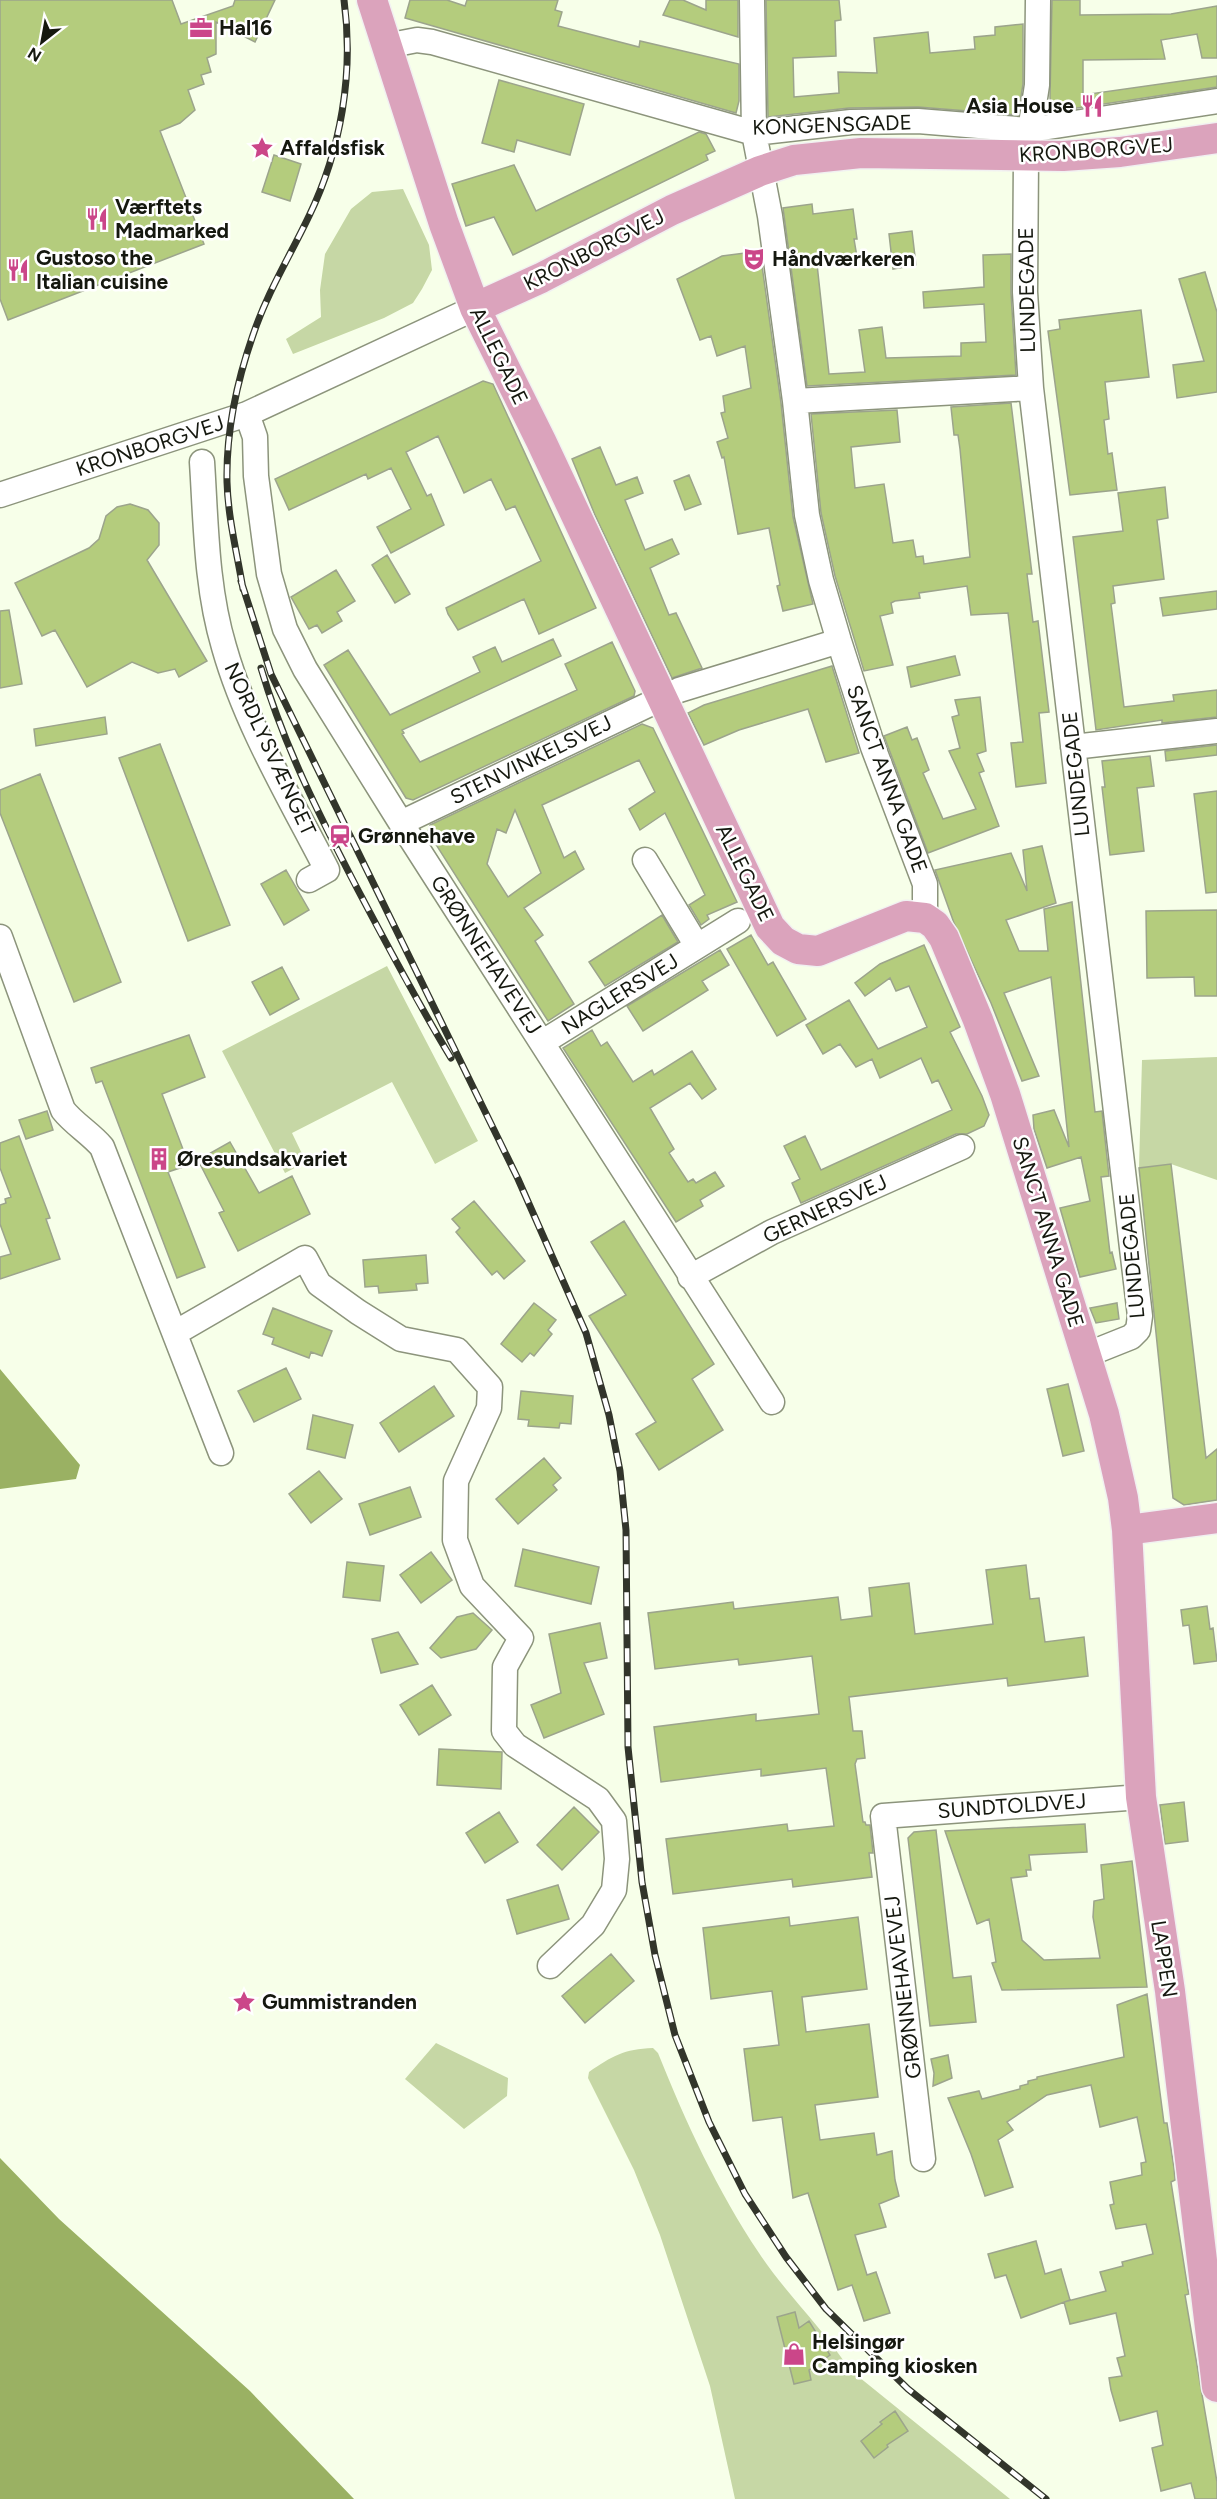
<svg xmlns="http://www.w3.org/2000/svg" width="1217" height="2499" font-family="Figtree,sans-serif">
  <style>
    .green { fill: #c6d7a5 }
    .water { fill: #9ab163 }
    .building { fill: #b4cc7d; stroke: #9ca48c; stroke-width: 1.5; fill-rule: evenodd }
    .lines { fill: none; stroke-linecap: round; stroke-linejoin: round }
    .minor-casing { stroke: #8c947c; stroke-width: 27 }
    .major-casing { stroke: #f1f1f1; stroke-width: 33 }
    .minor { stroke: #fff; stroke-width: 24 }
    .major { stroke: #dba3bc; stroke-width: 30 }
    .rail-casing { stroke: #32352b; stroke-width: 7 }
    .rail { stroke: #fff; stroke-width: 4.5; stroke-dasharray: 14; stroke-linecap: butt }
    .labels { text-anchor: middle; stroke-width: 5; stroke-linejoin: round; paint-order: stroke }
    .poi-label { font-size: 21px; font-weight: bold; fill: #15180f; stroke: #fff; text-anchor: start }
    .street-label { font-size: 21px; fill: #15180f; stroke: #fff }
  </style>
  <rect width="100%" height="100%" fill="#f7ffe9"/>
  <!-- green -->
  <path class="green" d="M403 189 429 245 432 270 422 289 413 303 384 318 293 354 286 339 321 317 320 290 325 254 351 209 372 192Z
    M387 966 478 1141 435 1164 392 1082 292 1133 306 1162 285 1173 222 1051Z
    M1217 1057V1180L1171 1164 1139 1168 1142 1060Z
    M436 2043 508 2078 507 2096 464 2129 405 2079Z
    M653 2048 658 2053C686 2123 717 2190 759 2253 786 2294 823 2328 849 2369L1010 2499H735L710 2386 660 2235 634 2170 588 2078 589 2072C612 2056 624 2049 653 2048Z"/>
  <!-- water -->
  <path class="water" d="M0 1369 80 1465 76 1479 0 1489Z
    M0 2158 59 2219 250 2391 354 2499H0Z"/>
  <!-- building -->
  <path class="building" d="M0 0H172L181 24 233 6 235 0H275L255 42 216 22V54L207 58 211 72 201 75 204 84 188 90 195 110 180 123 160 131 204 244 8 320 0 299Z
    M410 0H447L465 6 467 0H558L555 10 562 12 558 26 639 47 640 41 739 64V101L736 113 405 18Z
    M670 0H683L706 10V0H738V37L663 15Z
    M766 0H839L841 20 835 21 836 56 793 58 794 97 839 93 838 72 877 73 874 38 928 32 930 53 975 49 974 37 995 35V27L1023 24V84L1018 115 918 107 849 108 768 117Z
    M1052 0H1080V15L1171 14 1217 6V58H1202L1197 34 1161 40 1165 59 1083 60V95L1217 76V87L1051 112 1050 97Z
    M499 80 584 104 570 155 517 140 514 152 482 143Z
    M699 132 706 134 715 151 706 155 708 160 513 255 494 217 466 226 452 184 514 165 536 211Z
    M274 155 301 164 290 201 262 192Z
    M812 204 813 214 853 209 857 239H854L857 257 817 264 829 374 865 372 859 330 882 327 886 358 961 356V343L986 342 984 304 924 308 923 292 984 287 983 255 1011 254V293L1016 375 807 386 783 208Z
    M912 231 916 265 893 269 889 234Z
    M760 251 781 403 793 517 813 604 783 611 777 586 780 585 769 528 738 534 724 457 722 458 717 442 728 438 721 413 725 412 723 396 751 388 745 346 717 356 711 336 700 340 677 279 722 256Z
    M1205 272 1217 312V392L1177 398 1173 365 1204 361 1179 279Z
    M1141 310 1149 377 1105 382 1109 419 1104 420 1108 454 1112 453 1117 490 1070 495 1048 331 1060 329 1059 320Z
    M483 381 493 384 596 608 539 634 524 599 458 630 448 614 446 608 541 561 515 506 506 510 491 479 464 493 438 436 406 452 427 496 431 494 444 525 391 553 377 527 411 509 391 468 368 479 366 474 289 510 275 479Z
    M1011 403 1032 574H1027L1033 622 1038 621 1049 712 1039 713 1046 783 1016 787 1011 743 1023 742 1008 613 971 615 967 586 919 593 920 598 895 601 891 603 893 613 880 616 893 665 864 671 835 576 821 513 811 414 897 410 900 442 851 447 855 488 884 484 893 543 913 540 916 557 923 556 924 564 970 557 960 449 958 435H954L951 407Z
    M600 447 616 485 637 477 643 493 625 500 645 550 672 539 679 554 650 568 669 615 676 613 702 668 672 678 595 515 572 459Z
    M689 475 701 504 685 510 674 481Z
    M1165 487 1168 518 1157 520 1164 579 1113 586 1115 603 1111 604 1124 707 1174 701 1173 695 1217 690V717L1162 723V720L1096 730 1073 537 1123 531 1118 493Z
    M130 504 148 510 159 523V545L147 560 207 661 179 677 175 669 158 673 132 662 87 687 55 630 42 636 15 583 89 548 99 539 106 516 117 507Z
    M387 555 410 594 395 603 372 565Z
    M336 570 355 601 337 612 342 621 322 633 317 625 309 629 291 597Z
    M1217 591V609L1163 616 1160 598Z
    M9 610 22 684 0 688V611Z
    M553 639 561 656 402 730 404 733 402 734 420 762 577 690 565 664 612 642 635 691 634 696 413 800 406 798 324 665 348 650 390 715 480 672 473 657 495 647 502 662Z
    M955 656 960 675 911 687 907 667Z
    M832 666 859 753 826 762 808 709 739 730 704 745 688 713 704 705Z
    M980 697 986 751 977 754 984 771 979 773 999 826 928 853 884 736 907 727 912 740 917 738 929 770 923 773 943 819 976 809 949 751 960 748 952 717 959 715 955 700Z
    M105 717 107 734 36 746 34 729Z
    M642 724 653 728 737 902 707 915 709 919 701 925 689 905 705 895 665 813 640 830 629 809 655 792 639 760 542 805 564 858 575 851 584 869 524 908 543 935 535 941 574 1004 548 1021 428 832 430 825ZM515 810 541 873 508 897 487 864 497 829 506 833Z
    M160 744 230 925 188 941 119 758Z
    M1217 745V755L1166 761 1165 751Z
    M1150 756 1154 786 1137 788 1144 851 1110 855 1102 787H1105L1102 761Z
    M40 774 121 982 74 1002 0 813V790Z
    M1217 791V892L1206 893 1194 794Z
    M1042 846 1056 903 1006 920 1019 951H1048L1044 909 1072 902 1095 1112 1102 1111 1109 1176 1101 1177 1110 1253 1112 1252 1116 1269 1080 1277 1060 1208 1090 1201 1081 1157 1047 1168 1034 1129 1033 1115 1054 1110 1069 1147 1051 977 1004 993 1039 1076 1022 1081 991 1003 954 923 935 870 1011 853 1027 891 1023 850Z
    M286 870 309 910 284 925 261 884Z
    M1217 910V996H1195L1194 977 1147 978 1146 911Z
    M662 915 678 942 605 986 589 962Z
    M751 935 768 965 773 962 806 1019 777 1036 727 949Z
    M924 945 960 1027 950 1032 982 1096 989 1115 984 1126 967 1134H956L801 1203 792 1183 800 1179 784 1146 805 1136 821 1170 952 1110 938 1080 932 1083 921 1058 880 1078 872 1059 856 1067 840 1044 823 1054 806 1025 849 1000 878 1049 927 1027 909 986 896 991 890 978 865 996 855 983 880 964Z
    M720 950 729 965 702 981 708 990 643 1031 627 1006Z
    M282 967 299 999 270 1015 252 982Z
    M592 1030 601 1046 607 1042 633 1082 652 1070 654 1075 692 1051 716 1089 702 1099 690 1083 650 1108 674 1149 669 1153 688 1182 693 1179 696 1183 715 1172 724 1186 700 1200 703 1206 676 1222 563 1048Z
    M189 1035 205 1077 162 1094 189 1165 168 1172 205 1267 177 1278 102 1081 96 1083 91 1068Z
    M47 1111 53 1130 26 1139 19 1120Z
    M19 1136 50 1218 46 1219 60 1259 0 1279V1257L11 1254 0 1224V1205L6 1203 5 1199 11 1197 0 1168V1143Z
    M230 1142 259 1193 292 1176 310 1214 238 1251 219 1213 224 1211 198 1160Z
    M1171 1164 1206 1458 1217 1449V1500L1184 1505 1173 1498 1139 1168Z
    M474 1201 525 1261 504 1279 497 1271 492 1275 456 1232 460 1228 452 1219Z
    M624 1221 714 1364 692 1379 723 1430 659 1470 636 1434 656 1422 589 1316 626 1295 591 1242Z
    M426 1255 428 1283 416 1284 417 1290 379 1293 378 1286 365 1287 363 1260Z
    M534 1303 556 1320 548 1330 552 1334 534 1356 530 1353 522 1362 501 1344Z
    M1117 1303 1119 1319 1096 1323 1090 1308Z
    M273 1308 332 1331 322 1356 311 1352 309 1358 272 1344 274 1338 263 1334Z
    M286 1368 301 1399 254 1422 238 1391Z
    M1068 1384 1084 1451 1063 1456 1047 1389Z
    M434 1386 454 1416 399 1452 380 1423Z
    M521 1391 573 1396 571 1424 560 1423 559 1428 528 1426 529 1420 518 1419Z
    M313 1415 353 1425 345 1458 307 1449Z
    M544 1458 561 1478 553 1485 557 1490 518 1524 496 1499Z
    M319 1471 342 1499 311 1523 289 1494Z
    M410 1487 421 1517 370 1535 359 1504Z
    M523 1549 599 1567 591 1604 515 1586Z
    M431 1552 452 1580 421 1603 400 1575Z
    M347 1562 384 1566 380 1601 343 1597Z
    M1026 1565 1030 1599 1039 1598 1045 1642 1084 1637 1088 1676 1008 1686 1007 1678 849 1697 853 1731H862L865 1758 857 1759 855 1764 863 1822H865L866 1825H870L873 1853H869L872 1877 793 1887 792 1879 673 1894 666 1839 787 1824 788 1831 834 1826 826 1768 761 1776V1769L661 1782 654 1727 756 1714V1721L819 1714 812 1656 739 1665 738 1659 655 1669 648 1613 733 1602 734 1609 838 1597 841 1620 872 1616 869 1588 909 1583 915 1634 993 1624 986 1570Z
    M1207 1606 1210 1629 1213 1628 1217 1661 1194 1664 1189 1625 1183 1626 1181 1610Z
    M473 1613 492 1630 476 1649 441 1658 430 1648 457 1617Z
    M600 1623 607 1658 584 1663 604 1714 544 1738 531 1705 561 1693 549 1634Z
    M398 1632 418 1664 381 1673 372 1639Z
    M432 1685 451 1715 419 1735 400 1705Z
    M439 1749 502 1752 501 1789 437 1785Z
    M1184 1802 1188 1841 1165 1844 1160 1805Z
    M574 1807 599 1832 562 1870 537 1845Z
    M499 1812 518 1842 485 1863 466 1833Z
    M1085 1824 1087 1852 1029 1855 1031 1870H1026L1027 1876 1011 1878 1022 1940 1044 1960 1100 1958 1093 1917 1094 1901 1104 1899 1101 1865 1132 1861 1147 1987 1002 1990 992 1963 996 1962 989 1919 977 1924 945 1831Z
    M936 1830 953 1978 971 1976 976 2022 930 2026 908 1838 914 1832Z
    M558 1885 569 1919 517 1934 507 1900Z
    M789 1917 790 1926 858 1917 867 1989 802 1997 806 2032 869 2024 878 2097 815 2105 820 2140 874 2133 877 2155 892 2151 895 2180 899 2196 879 2204 886 2227 855 2235 867 2275 876 2272 890 2313 864 2321 852 2285 838 2290 808 2193 793 2198 782 2117 753 2121 744 2049 779 2045 772 1991 711 1999 703 1928Z
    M611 1954 634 1981 585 2023 562 1996Z
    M1147 1994 1164 2123H1167L1174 2168 1175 2180 1171 2182 1188 2290 1189 2294 1185 2295 1217 2482V2499H1195L1191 2483 1161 2491 1152 2448 1163 2445 1157 2411 1120 2421 1111 2390 1109 2378 1122 2376 1117 2358 1125 2356 1116 2313 1070 2324 1064 2302 1106 2291 1100 2272 1123 2266 1122 2262 1153 2254 1146 2224 1116 2229 1110 2205 1114 2204 1110 2182 1142 2175 1141 2163 1146 2162 1137 2117 1100 2127 1091 2085 1047 2095 1007 2122 1013 2130 998 2140 1013 2187 985 2196 971 2154 948 2098 979 2091 982 2099 1020 2089V2086L1028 2084V2081L1037 2079V2077L1124 2057 1117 2005Z
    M948 2055 952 2078 933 2086 934 2073 931 2059Z
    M1036 2241 1045 2274 1061 2269 1070 2300 1021 2318 1006 2275 995 2278 988 2254Z
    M795 2312 799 2328 809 2321 830 2355 809 2370 811 2380 794 2384 777 2317Z
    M895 2411 908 2431 887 2445 888 2447 874 2458 861 2441 882 2424 880 2422Z"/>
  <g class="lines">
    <!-- minor casing -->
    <g class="minor-casing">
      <path id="minor" d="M752 0 754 133 770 216 795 401 807 515 821 580 839 641 873 747 925 884V918
        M1038 0 1037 85 1026 157 1025 292 1031 388 1140 1316 1138 1330 1131 1337 1086 1355
        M386 46 417 40 432 42 754 133 851 122 918 121 1029 130 1217 101
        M795 401 1031 388
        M247 414 255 437 256 476 269 574 285 629 305 669 401 823 772 1402
        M202 462C206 523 206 587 224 647 246 725 290 798 327 870L309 880
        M0 495 247 414 475 308
        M1073 747 1217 731
        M401 823 679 690 839 641
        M645 860 697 946
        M0 937 63 1110C74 1124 90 1133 102 1147L221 1453
        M543 1042 738 921
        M690 1277 772 1232 962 1147
        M175 1333 305 1258 319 1284 358 1312 401 1339 457 1350 490 1387 489 1408 456 1481 455 1540 472 1586 521 1638 505 1667 504 1731 515 1745 598 1799 614 1821 617 1859 614 1890 593 1925 550 1966
        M923 2159 883 1816 1141 1797"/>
    </g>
    <!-- major casing -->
    <g class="major-casing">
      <path id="major" d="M372 0 444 224 475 308 541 441 770 927 783 941 798 949 818 951 906 916 925 918 935 925 944 938 978 1020 1005 1094 1104 1414 1123 1498 1127 1530 1141 1797 1170 1991 1217 2387
        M475 308 541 278 672 210 760 171 794 160 861 153 1063 156 1120 152 1217 138
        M1127 1530 1217 1518"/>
    </g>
    <!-- minor -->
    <use href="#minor" class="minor"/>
    <!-- major -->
    <use href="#major" class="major"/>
    <!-- rail casing -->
    <g class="rail-casing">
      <path id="rail" d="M241 581 271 674 518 1179 586 1333 609 1415 620 1471 626 1530 628 1747 642 1882 655 1955 675 2035 709 2122 745 2194 786 2257 826 2309 908 2389 1046 2499
        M243 589C237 553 228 518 227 482 226 432 237 381 253 335 267 293 290 256 309 216 341 150 354 73 344 0
        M261 668C284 746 320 817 358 890 388 947 418 1003 451 1058"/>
    </g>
    <!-- rail -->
    <use href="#rail" class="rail"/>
  </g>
  <!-- icons -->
  <defs>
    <g id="office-bare" transform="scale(1.8)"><path d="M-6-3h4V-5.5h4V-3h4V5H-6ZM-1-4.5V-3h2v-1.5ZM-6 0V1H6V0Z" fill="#cb4689" stroke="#fff" stroke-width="2.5" paint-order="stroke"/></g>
    <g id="restaurant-bare" transform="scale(1.8)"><path d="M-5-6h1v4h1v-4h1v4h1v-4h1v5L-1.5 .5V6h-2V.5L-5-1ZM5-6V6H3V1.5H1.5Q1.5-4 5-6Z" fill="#cb4689" stroke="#fff" stroke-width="2.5" paint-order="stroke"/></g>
    <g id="sight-bare" transform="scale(1.8)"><path d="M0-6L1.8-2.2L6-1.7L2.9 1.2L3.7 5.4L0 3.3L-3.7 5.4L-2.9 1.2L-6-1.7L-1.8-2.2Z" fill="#cb4689" stroke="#fff" stroke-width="2.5" paint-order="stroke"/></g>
    <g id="theatre-bare" transform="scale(1.8)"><path d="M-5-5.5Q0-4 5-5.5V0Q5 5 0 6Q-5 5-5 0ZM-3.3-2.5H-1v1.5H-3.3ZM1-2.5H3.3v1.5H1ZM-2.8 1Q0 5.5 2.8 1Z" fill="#cb4689" stroke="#fff" stroke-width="2.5" paint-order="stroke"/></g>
    <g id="station-bare" transform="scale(1.8)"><path d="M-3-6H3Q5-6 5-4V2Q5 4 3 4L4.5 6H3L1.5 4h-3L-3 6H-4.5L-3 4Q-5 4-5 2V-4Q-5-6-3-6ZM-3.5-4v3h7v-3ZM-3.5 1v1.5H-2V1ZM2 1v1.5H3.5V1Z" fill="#cb4689" stroke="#fff" stroke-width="2.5" paint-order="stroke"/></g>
    <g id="building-bare" transform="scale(1.8)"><path d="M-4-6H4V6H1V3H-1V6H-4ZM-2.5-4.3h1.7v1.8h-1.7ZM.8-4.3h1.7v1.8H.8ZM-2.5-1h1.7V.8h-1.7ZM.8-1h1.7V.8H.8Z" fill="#cb4689" stroke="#fff" stroke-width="2.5" paint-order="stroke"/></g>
    <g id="shop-bare" transform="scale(1.8)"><path d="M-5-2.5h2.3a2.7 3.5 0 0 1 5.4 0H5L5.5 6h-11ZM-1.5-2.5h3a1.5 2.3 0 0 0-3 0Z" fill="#cb4689" stroke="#fff" stroke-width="2.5" paint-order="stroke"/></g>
  </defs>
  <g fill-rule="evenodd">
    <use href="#office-bare" x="201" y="28"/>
    <use href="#restaurant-bare" x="1092" y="106"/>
    <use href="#sight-bare" x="262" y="148"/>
    <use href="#restaurant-bare" x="97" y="219"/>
    <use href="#theatre-bare" x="754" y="259"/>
    <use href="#restaurant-bare" x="18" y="270"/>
    <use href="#station-bare" x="340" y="836"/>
    <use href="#building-bare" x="159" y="1159"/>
    <use href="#sight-bare" x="244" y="2002"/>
    <use href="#shop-bare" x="794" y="2354"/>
  </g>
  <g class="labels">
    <!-- poi labels -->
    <g class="poi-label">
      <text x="219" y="35">Hal16</text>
      <text x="1074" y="113" text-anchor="end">Asia House</text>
      <text x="280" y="155">Affaldsfisk</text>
      <text x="115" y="214">Værftets<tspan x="115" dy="24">Madmarked</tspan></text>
      <text x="36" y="265">Gustoso the<tspan x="36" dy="24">Italian cuisine</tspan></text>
      <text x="772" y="266">Håndværkeren</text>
      <text x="358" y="843">Grønnehave</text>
      <text x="177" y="1166">Øresundsakvariet</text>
      <text x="262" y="2009">Gummistranden</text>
      <text x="812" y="2349">Helsingør<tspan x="812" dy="24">Camping kiosken</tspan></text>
    </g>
    <!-- street labels -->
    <g class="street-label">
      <text transform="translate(832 125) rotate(-2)" y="7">KONGENSGADE</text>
      <text transform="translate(1096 150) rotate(-4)" y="7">KRONBORGVEJ</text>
      <text transform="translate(594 250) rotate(-27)" y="7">KRONBORGVEJ</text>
      <text transform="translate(1027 290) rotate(-91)" y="7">LUNDEGADE</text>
      <text transform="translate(499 356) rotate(64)" y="7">ALLEGADE</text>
      <text transform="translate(150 446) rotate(-18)" y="7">KRONBORGVEJ</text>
      <text transform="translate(270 749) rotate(65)" y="7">NORDLYSVÆNGET</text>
      <text transform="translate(531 760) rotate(-26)" y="7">STENVINKELSVEJ</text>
      <text transform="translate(1076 774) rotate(-96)" y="7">LUNDEGADE</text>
      <text transform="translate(887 779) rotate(70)" y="7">SANCT ANNA GADE</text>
      <text transform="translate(745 873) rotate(64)" y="7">ALLEGADE</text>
      <text transform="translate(486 955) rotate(57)" y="7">GRØNNEHAVEVEJ</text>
      <text transform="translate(620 994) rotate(-32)" y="7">NAGLERSVEJ</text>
      <text transform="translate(825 1209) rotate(-25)" y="7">GERNERSVEJ</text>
      <text transform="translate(1048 1232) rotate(73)" y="7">SANCT ANNA GADE</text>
      <text transform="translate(1132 1256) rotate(-95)" y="7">LUNDEGADE</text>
      <text transform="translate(1012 1806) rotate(-4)" y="7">SUNDTOLDVEJ</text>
      <text transform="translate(1164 1959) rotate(81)" y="7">LAPPEN</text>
      <text transform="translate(903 1987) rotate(-97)" y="7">GRØNNEHAVEVEJ</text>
    </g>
  </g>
  <!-- north arrow -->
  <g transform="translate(42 42) rotate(211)" stroke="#ffffff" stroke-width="4.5" paint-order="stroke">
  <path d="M0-4.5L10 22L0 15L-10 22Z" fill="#15180f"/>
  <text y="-9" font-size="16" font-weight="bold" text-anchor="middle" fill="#15180f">N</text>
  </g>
</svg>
